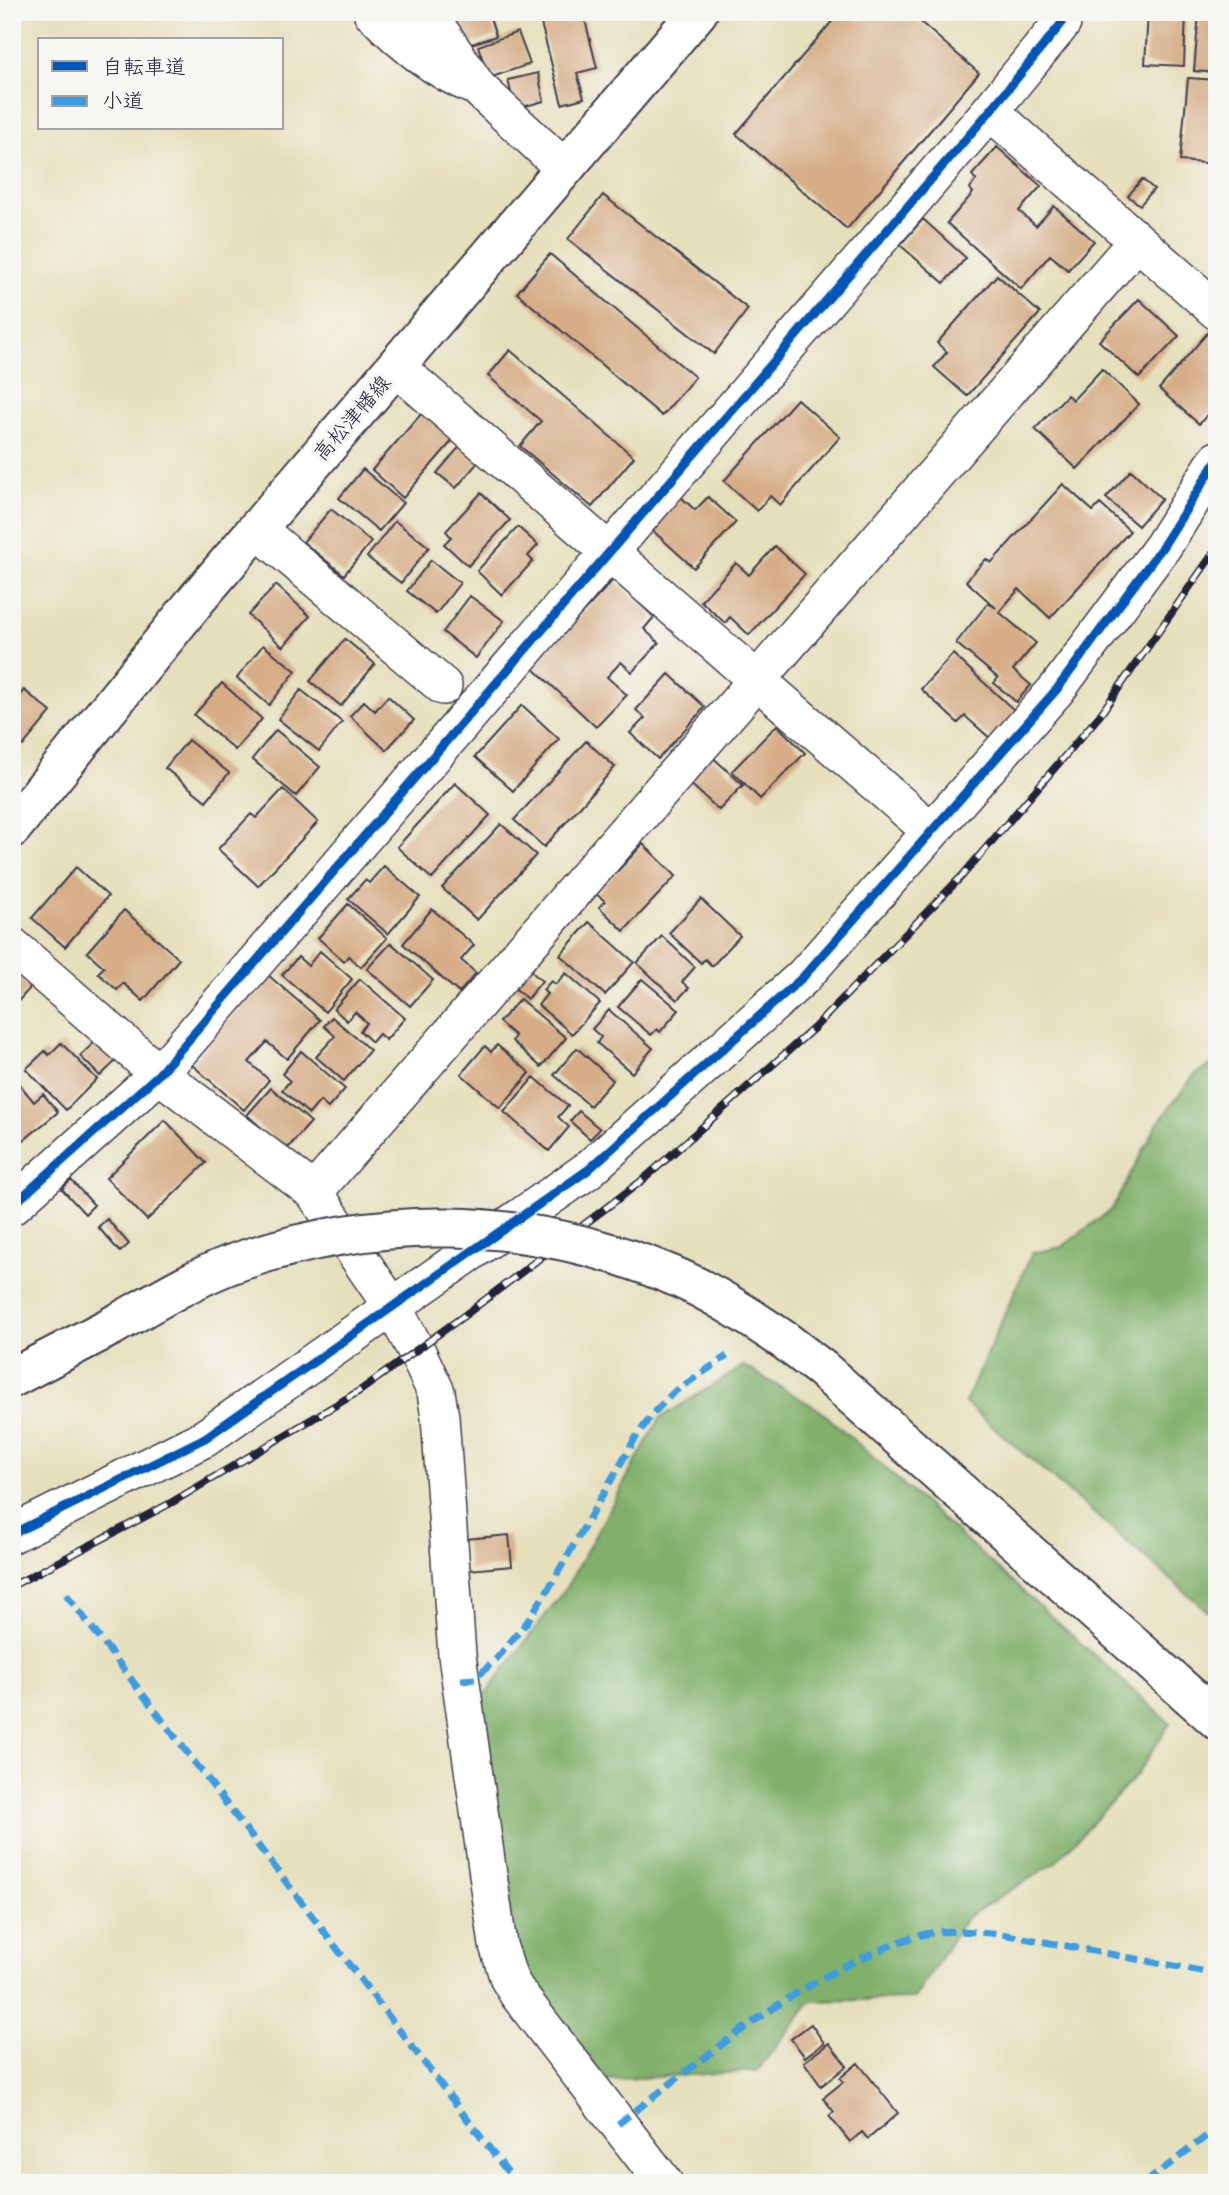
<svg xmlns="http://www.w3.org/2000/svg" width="1229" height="2195" font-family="'Gochi Hand','Klee One',sans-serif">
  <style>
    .forest { fill: #80b06b; stroke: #516953; stroke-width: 2 }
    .building { fill: #d6ad87 }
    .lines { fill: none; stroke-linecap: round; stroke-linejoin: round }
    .street-casing { stroke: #3f3e4e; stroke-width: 40 }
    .secondary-casing { stroke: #3f3e4e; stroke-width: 42 }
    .primary-casing { stroke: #3f3e4e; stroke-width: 42 }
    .street { stroke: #fff; stroke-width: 37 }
    .secondary { stroke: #fff; stroke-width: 38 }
    .primary { stroke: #fff; stroke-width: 38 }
    .rail-casing { stroke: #22223b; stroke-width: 8 }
    .rail { stroke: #f6f6f2; stroke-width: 5; stroke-dasharray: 16; stroke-linecap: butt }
    .secondary-bridge-casing { stroke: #3f3e4e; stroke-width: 42; stroke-linecap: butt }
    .secondary-bridge { stroke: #fff; stroke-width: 38 }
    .quiet { stroke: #3c9ce2; stroke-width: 7; stroke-dasharray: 14 7; stroke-linecap: butt }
    .cycleway-casing { stroke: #f6f6f2; stroke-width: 13 }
    .cycleway { stroke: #0057b8; stroke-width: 9 }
    .labels { text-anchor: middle; stroke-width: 7; stroke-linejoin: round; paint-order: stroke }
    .street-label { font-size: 21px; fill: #22223b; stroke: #f6f6f2 }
  </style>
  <rect width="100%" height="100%" fill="#f6f6f2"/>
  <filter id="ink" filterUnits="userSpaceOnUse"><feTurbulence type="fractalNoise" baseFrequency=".0143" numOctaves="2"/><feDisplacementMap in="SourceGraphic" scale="14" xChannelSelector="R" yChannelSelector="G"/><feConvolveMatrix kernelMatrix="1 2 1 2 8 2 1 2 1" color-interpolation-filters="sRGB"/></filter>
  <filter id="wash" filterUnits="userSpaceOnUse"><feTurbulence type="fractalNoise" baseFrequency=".00686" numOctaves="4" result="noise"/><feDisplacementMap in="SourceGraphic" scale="28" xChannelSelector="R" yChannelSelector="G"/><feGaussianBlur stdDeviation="1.57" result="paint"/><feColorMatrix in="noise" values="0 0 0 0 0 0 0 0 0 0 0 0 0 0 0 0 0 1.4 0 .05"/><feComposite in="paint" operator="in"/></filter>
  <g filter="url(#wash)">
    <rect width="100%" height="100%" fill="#e6dfbb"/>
    <!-- forest -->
    <path class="forest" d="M1217 1062V1619L965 1403 1032 1253 1062 1247 1112 1209 1158 1123 1195 1074Z
      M744 1366 820 1410 1170 1723 1136 1776 1055 1863 966 1918 914 1999 811 2001 757 2071 606 2080 518 1971 478 1704 566 1588 660 1418Z"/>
    <g id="blocks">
      <!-- building -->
      <path class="building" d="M447 12H471L472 17 488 12 496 36 459 48Z
        M538 12H583L597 68 577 73 584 98 562 104Z
        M840 12H909L979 73 847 229 736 134Z
        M1148 12H1186L1184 66 1145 64Z
        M1199 12H1217V73L1194 71Z
        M518 32 530 64 489 78 478 46Z
        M538 73 544 101 515 109 508 80Z
        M1188 78 1217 80V164L1180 161Z
        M997 147 1041 186 1019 211 1036 226 1054 206 1094 241 1068 270 1050 255 1021 289 947 223 973 193 970 188 976 180 972 175Z
        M1142 179 1154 189 1140 205 1128 196Z
        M603 195 748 309 714 354 568 239Z
        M923 219 966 258 944 283 900 245Z
        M550 254 695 377 662 416 517 293Z
        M997 275 1040 313 967 396 934 367 947 352 937 343Z
        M1139 299 1179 336 1139 378 1099 341Z
        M1215 324 1217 404 1199 424 1159 389Z
        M510 350 634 457 592 507 520 446 541 421 488 376Z
        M1102 369 1139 404 1077 469 1035 429 1067 395 1073 400Z
        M797 399 840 437 780 505 770 496 757 511 724 481Z
        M428 406 459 433 403 498 372 470Z
        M461 445 479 461 456 488 437 473Z
        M363 469 403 503 379 531 339 498Z
        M1131 470 1162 499 1138 526 1106 498Z
        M1063 484 1093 511 1100 504 1130 531 1050 618 1019 589 999 612 1036 643 1013 670 1031 685 1016 702 994 683 998 678 956 643 988 603 996 608 966 581 986 559 991 563Z
        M481 493 510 520 468 566 444 544 451 537 446 531Z
        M681 497 695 510 708 497 736 522 694 568 652 530Z
        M331 509 371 542 344 575 303 542Z
        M395 521 429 547 401 583 367 557Z
        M518 527 538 545 528 556 533 561 502 595 477 571Z
        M775 546 805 574 749 635 730 617 725 623 701 601 736 563 749 575Z
        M431 560 460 583 436 614 407 591Z
        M614 579 654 617 644 629 659 643 632 672 621 662 607 677 627 695 596 727 532 667Z
        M276 585 310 616 283 647 248 615Z
        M470 596 504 621 476 658 443 632Z
        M345 639 375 664 341 706 310 681Z
        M263 645 296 671 269 705 237 678Z
        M953 654 1016 712 991 739 965 716 958 723 921 689Z
        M669 674 705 707 658 759 630 733 645 718 636 710Z
        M222 683 262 719 235 750 194 715Z
        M24 690 51 712 23 746 12 738V705Z
        M301 690 342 722 319 751 278 719Z
        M388 696 414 720 386 750 350 716 364 701 375 711Z
        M522 705 559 739 513 791 475 757Z
        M777 725 805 753 760 799 732 771Z
        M276 730 320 767 296 796 252 759Z
        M188 740 229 773 206 801 165 768Z
        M586 741 615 767 544 847 514 820Z
        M708 753 743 785 719 810 684 778Z
        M455 783 490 815 432 879 397 847Z
        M283 789 318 822 258 886 218 849 251 814 256 818Z
        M501 824 536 855 477 920 442 888Z
        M643 844 676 876 624 931 599 907 605 901 596 894Z
        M384 866 420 897 388 934 348 899 365 880 369 883Z
        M76 867 108 896 65 947 32 918Z
        M701 899 740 936 712 966 705 959 701 963 669 933Z
        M348 904 387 938 361 967 348 956 344 961 318 938Z
        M432 909 474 945 461 960 476 973 459 993 403 944Z
        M124 910 179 959 143 1001 123 983 117 990 98 973 104 967 87 952Z
        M589 922 634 962 605 995 560 955Z
        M662 936 695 967 682 982 689 988 677 1000 637 963Z
        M391 943 433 980 410 1006 367 969Z
        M320 951 352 979 325 1012 282 975 298 957 308 966Z
        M525 966 542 981 527 999 509 983Z
        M12 970 31 987 12 1008Z
        M566 973 600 1003 572 1034 538 1005 547 994 543 990 551 981 556 984Z
        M268 975 320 1020 287 1059 267 1042 249 1062 269 1080 244 1110 191 1064Z
        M360 979 405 1018 386 1040 379 1034 372 1042 360 1031 367 1023 355 1012 347 1021 334 1009Z
        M642 979 679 1010 660 1032 657 1029 651 1035 618 1007Z
        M520 999 566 1038 541 1067 512 1041 515 1036 499 1022Z
        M609 1010 653 1048 632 1073 597 1043 601 1037 592 1029Z
        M332 1017 370 1050 344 1081 316 1057 335 1036 324 1026Z
        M99 1038 119 1058 100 1076 80 1056Z
        M61 1043 97 1079 66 1110 26 1069 45 1051 49 1055Z
        M497 1045 530 1073 500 1108 461 1074 485 1046 491 1052Z
        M577 1048 613 1080 590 1106 554 1075Z
        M301 1051 345 1089 328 1108 320 1101 309 1114 282 1090 290 1081 282 1074Z
        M12 1075 34 1102 43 1094 58 1112 24 1140 12 1125Z
        M534 1077 568 1106 558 1117 569 1127 549 1151 504 1112Z
        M271 1088 311 1122 286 1150 247 1115Z
        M579 1111 600 1129 590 1139 570 1121Z
        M165 1120 206 1163 147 1220 106 1178Z
        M71 1180 94 1205 85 1214 62 1189Z
        M107 1219 129 1244 120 1252 98 1227Z
        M509 1535 512 1566 469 1570 466 1539Z
        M811 2024 824 2043 805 2057 791 2039Z
        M829 2043 847 2066 821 2086 804 2062Z
        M858 2063 898 2113 868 2139 862 2132 850 2142 829 2116 834 2112 823 2098 843 2082 840 2078Z"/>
    </g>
  </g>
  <g filter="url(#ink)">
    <use href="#blocks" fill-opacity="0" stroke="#3f3e4e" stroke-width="2"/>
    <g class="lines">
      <!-- street casing -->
      <g class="street-casing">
        <path id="street" d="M372 12C401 42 433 69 472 85
          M423 12 439 30 478 88 565 169
          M990 111 1217 311
          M396 367 931 831
          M257 529 443 686
          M12 946 159 1074 314 1192 393 1308 416 1350 436 1392 440 1417 457 1655 498 1945 509 1979 518 1994 664 2183
          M314 1192 1137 241
          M12 1206 159 1074 990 111 1062 23 1060 12
          M12 1534 205 1438 588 1170 803 977 1057 689 1163 546 1217 460"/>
      </g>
      <!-- secondary casing -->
      <g class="secondary-casing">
        <path id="secondary" d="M784 1340 822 1369 1217 1720
          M12 1378 112 1326"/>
      </g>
      <!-- primary casing -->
      <g class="primary-casing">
        <path id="primary" d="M12 828 197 599 698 12"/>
      </g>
      <!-- street -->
      <use href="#street" class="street"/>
      <!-- secondary -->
      <use href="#secondary" class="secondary"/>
      <!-- primary -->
      <use href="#primary" class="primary"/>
      <!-- rail casing -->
      <g class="rail-casing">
        <path id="rail" d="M12 1586 169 1504 361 1390 465 1315 644 1179 814 1028 962 876 1100 715 1217 548"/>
      </g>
      <!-- rail -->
      <use href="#rail" class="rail"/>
      <!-- secondary-bridge casing -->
      <g class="secondary-bridge-casing">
        <path id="secondary-bridge" d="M112 1326C150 1305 188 1281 229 1265 375 1212 526 1215 669 1274 711 1291 748 1316 784 1340"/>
      </g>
      <!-- secondary-bridge -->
      <use href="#secondary-bridge" class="secondary-bridge"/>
      <!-- quiet -->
      <path class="quiet" d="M66 1594 516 2183
        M461 1680 475 1679 498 1657 527 1622 549 1588 633 1442 652 1414 674 1392 727 1356
        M618 2124C699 2063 778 1994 871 1954 893 1944 914 1935 938 1932 959 1930 980 1932 1002 1934L1217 1974
        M1145 2183 1217 2128"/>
      <!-- cycleway casing -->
      <g class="cycleway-casing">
        <path id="cycleway" d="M12 1206 159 1074 990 111 1062 23 1060 12
          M12 1534 205 1438 588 1170 803 977 1057 689 1163 546 1217 460"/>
      </g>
      <!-- cycleway -->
      <use href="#cycleway" class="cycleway"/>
    </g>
  </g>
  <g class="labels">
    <!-- street labels -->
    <g class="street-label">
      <text transform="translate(352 418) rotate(-49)" y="7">高松津幡線</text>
    </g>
  </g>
  <!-- margin -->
  <rect width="1229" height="2195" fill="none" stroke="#f6f6f2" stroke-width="42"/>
  <!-- legend -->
  <rect x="38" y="38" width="245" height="91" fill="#f6f6f2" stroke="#a1a1a9" stroke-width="2"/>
  <rect x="52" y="61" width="35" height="10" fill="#0057b8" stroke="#a1a1a9" stroke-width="2"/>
  <text x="102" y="74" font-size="21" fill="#22223b">自転車道</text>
  <rect x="52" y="96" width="35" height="10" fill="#3c9ce2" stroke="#a1a1a9" stroke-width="2"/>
  <text x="102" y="108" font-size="21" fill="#22223b">小道</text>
</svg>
